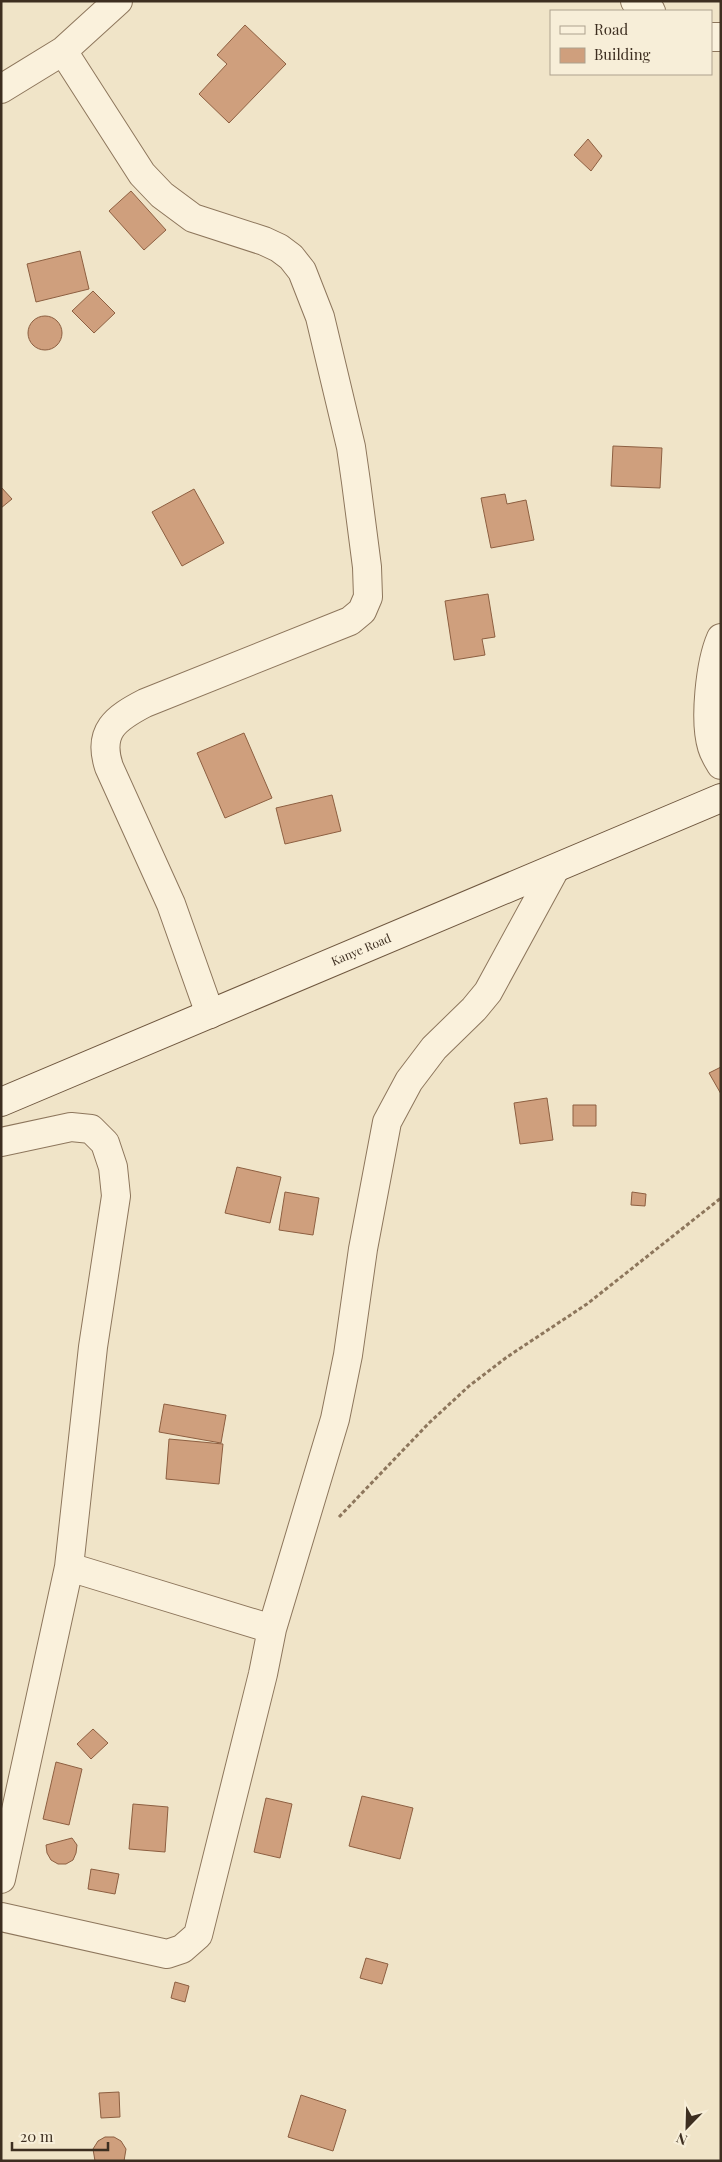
<svg xmlns="http://www.w3.org/2000/svg" width="722" height="2162" font-family="'Playfair Display',serif">
  <style>
    .building { fill: #cf9f7d; stroke: #8d5f41 }
    .lines { fill: none; stroke-linecap: round; stroke-linejoin: round }
    .minor-casing { stroke: #8d765c; stroke-width: 30 }
    .secondary-casing { stroke: #6f573f; stroke-width: 30 }
    .path { stroke: #8d765c; stroke-width: 3; stroke-dasharray: 4 2.5; stroke-linecap: butt }
    .minor { stroke: #faf1dc; stroke-width: 28 }
    .secondary { stroke: #faf1dc; stroke-width: 28 }
    .labels { text-anchor: middle; stroke-width: 4; stroke-linejoin: round; paint-order: stroke }
    .street-label { font-size: 12px; fill: #3d2e20; stroke: #f7eed8 }
  </style>
  <rect width="100%" height="100%" fill="#f0e4c8"/>
  <!-- building -->
  <path class="building" d="M245 25 286 64 229 123 199 94 227 64 217 55Z
    M588 139 602 156 591 171 574 155Z
    M131 191 166 230 144 250 109 211Z
    M80 251 89 289 36 302 27 264Z
    M93 291 115 313 94 333 72 311Z
    M28 333a17 17 0 1 1 34 0a17 17 0 1 1-34 0Z
    M613 446 662 448 660 488 611 486Z
    M1 487 12 499 1 508Z
    M194 489 224 543 182 566 152 512Z
    M505 494 507 504 526 500 534 540 491 548 481 498Z
    M488 594 495 637 482 639 485 655 454 660 445 601Z
    M244 733 272 798 225 818 197 753Z
    M332 795 341 831 285 844 276 808Z
    M721 1067V1094L709 1073Z
    M547 1098 553 1140 520 1144 514 1103Z
    M573 1105H596V1126H573Z
    M237 1167 281 1177 270 1223 225 1213Z
    M285 1192 319 1198 313 1235 279 1230Z
    M632 1192 646 1194 645 1206 631 1205Z
    M164 1404 226 1415 221 1443 159 1432Z
    M169 1439 223 1444 219 1484 166 1479Z
    M93 1729 108 1743 91 1759 77 1744Z
    M56 1762 82 1769 69 1825 43 1819Z
    M362 1796 413 1808 400 1859 349 1846Z
    M266 1798 292 1804 280 1858 254 1852Z
    M133 1804 168 1807 165 1852 129 1849Z
    M72 1838 77 1845 76 1853 73 1860 66 1864H58L51 1860 47 1853 46 1845Z
    M91 1869 119 1874 115 1894 88 1889Z
    M366 1958 388 1964 382 1984 360 1978Z
    M175 1982 189 1986 185 2002 171 1998Z
    M119 2092 120 2117 101 2118 99 2093Z
    M301 2095 346 2110 333 2151 288 2137Z
    M105 2137H114L121 2141 126 2149 124 2161H95L93 2149 98 2141Z"/>
  <g class="lines">
    <!-- minor casing -->
    <g class="minor-casing">
      <path id="minor" d="M635 1 651 11
        M711 37H721
        M63 51 142 174 162 195 193 218 264 241 279 248 291 257 302 271 320 317 351 447 356 482 367 567 368 597 362 611 350 621 145 703C116 718 97 731 109 767L171 904 210 1014
        M1 89 63 51 118 1
        M721 638C710 663 704 721 712 747 714 754 718 760 721 765
        M1 1142 71 1127 91 1129 105 1143 113 1167 116 1196 93 1347 69 1567 1 1879
        M69 1567 272 1629
        M1 1917 167 1954 182 1949 198 1935 263 1674 272 1629 335 1419 348 1355 363 1249 387 1122 409 1081 434 1048 474 1009 488 992 555 869"/>
    </g>
    <!-- secondary casing -->
    <g class="secondary-casing">
      <g id="secondary">
        <path id="s1" d="M1 1102 721 798"/>
      </g>
    </g>
    <!-- path -->
    <path class="path" d="M339 1517 429 1423 469 1386 507 1357 587 1304 721 1198"/>
    <!-- minor -->
    <use href="#minor" class="minor"/>
    <!-- secondary -->
    <use href="#secondary" class="secondary"/>
  </g>
  <g class="labels">
    <!-- street labels -->
    <g class="street-label">
      <text dy="4" stroke="none"><textPath href="#s1" startOffset="391">Kanye Road</textPath></text>
    </g>
  </g>
  <!-- border -->
  <rect width="722" height="2162" fill="none" stroke="#3d2e20" stroke-width="5"/>
  <!-- legend -->
  <rect x="550" y="10" width="162" height="65" fill="#f7eed8" stroke="#ada18e"/>
  <rect x="560" y="26" width="25" height="8" fill="#faf1dc" stroke="#ada18e"/>
  <text x="594" y="35" font-size="15" fill="#3d2e20">Road</text>
  <rect x="560" y="48" width="25" height="15" fill="#cf9f7d" stroke="#ada18e"/>
  <text x="594" y="60" font-size="15" fill="#3d2e20">Building</text>
  <!-- north arrow -->
  <g transform="translate(687 2127) rotate(203)" stroke="#f7eed8" stroke-width="4" paint-order="stroke">
  <path d="M0-4L9 19L0 12L-9 19Z" fill="#3d2e20"/>
  <text y="-8" font-size="14" font-weight="bold" text-anchor="middle" fill="#3d2e20">N</text>
  </g>
  <!-- scale -->
  <path d="M12 2142v8h96v-8" fill="none" stroke="#3d2e20" stroke-width="2.5"/>
  <text x="20" y="2142" font-size="15" fill="#3d2e20" stroke="#f7eed8" stroke-width="4" paint-order="stroke">20 m</text>
</svg>
